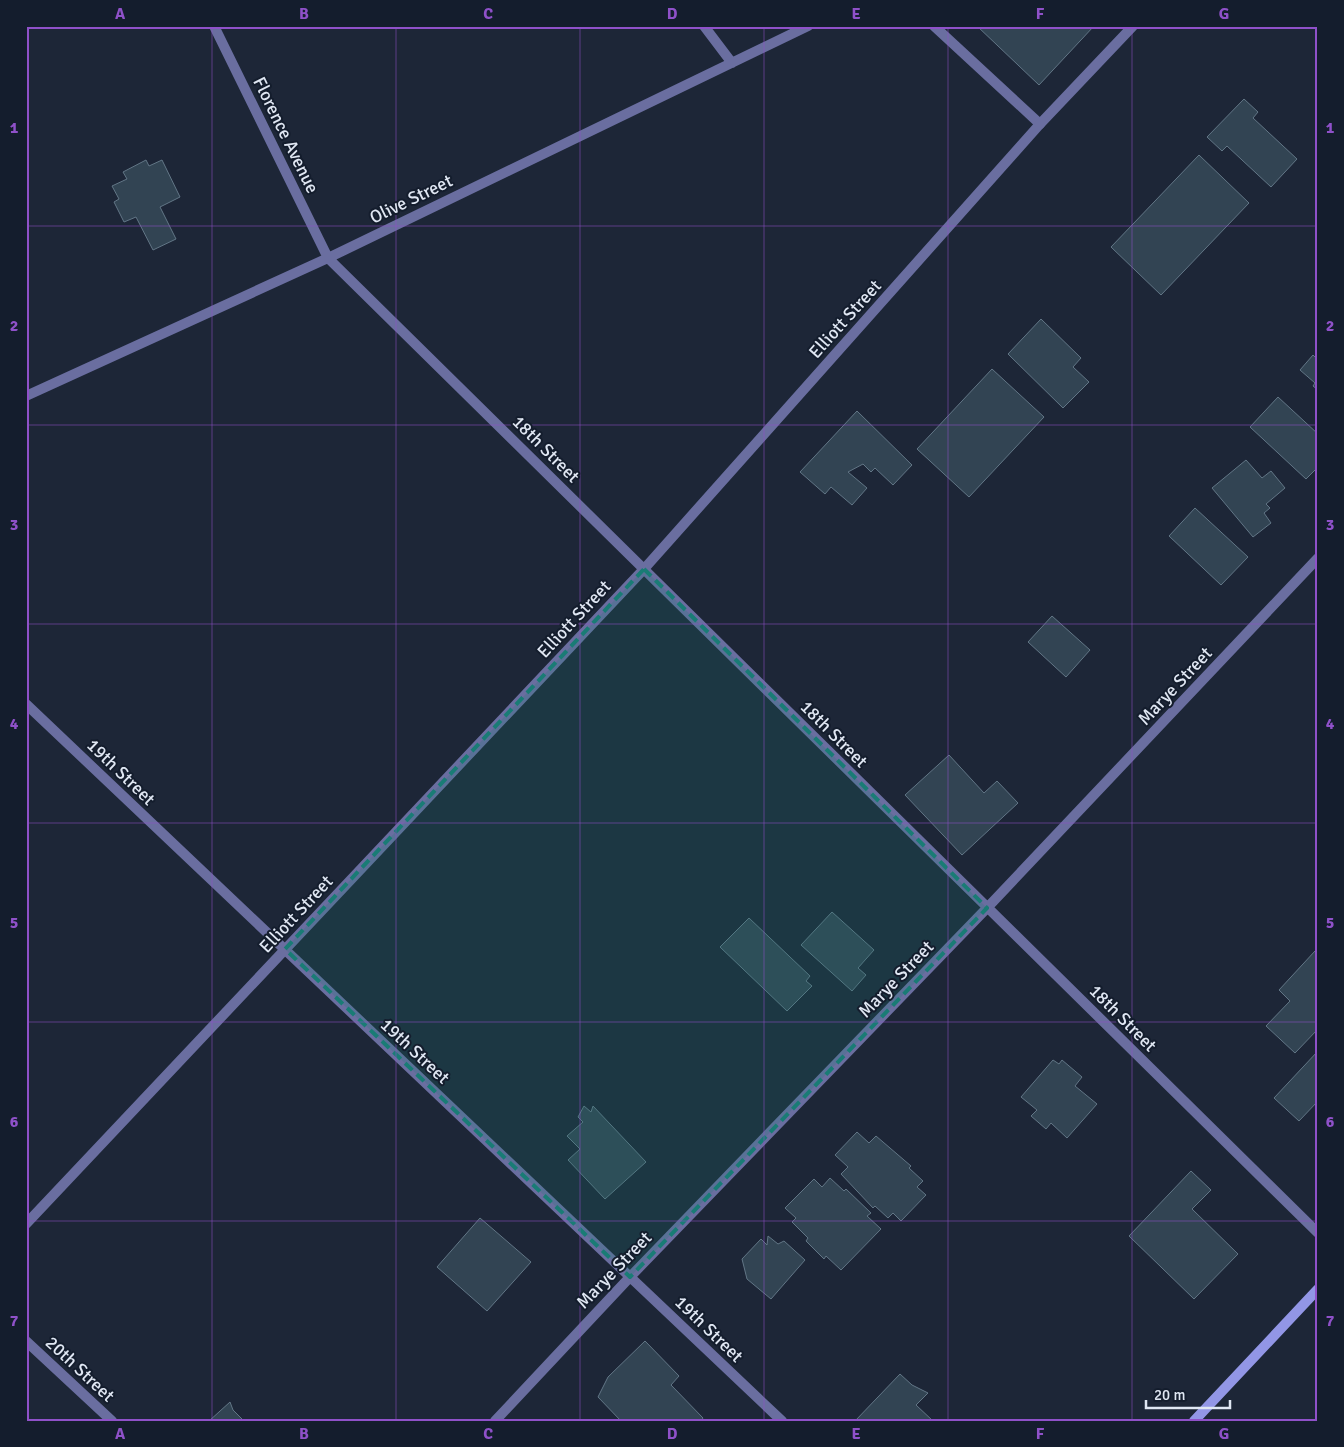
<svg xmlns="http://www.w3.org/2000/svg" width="1344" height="1447" font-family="Signika,sans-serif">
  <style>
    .building { fill: #324453; stroke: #627686 }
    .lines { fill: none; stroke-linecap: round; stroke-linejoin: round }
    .minor { stroke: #6a6ea0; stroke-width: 10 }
    .tertiary { stroke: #6a6ea0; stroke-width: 10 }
    .secondary { stroke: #9296e6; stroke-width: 10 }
    .marked { fill: #197c75; fill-opacity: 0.2; stroke: #197c75; stroke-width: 4; stroke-dasharray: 10 6; stroke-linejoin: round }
    .grid { fill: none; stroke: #8f51c9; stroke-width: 1; stroke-opacity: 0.55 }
    .labels { text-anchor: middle; stroke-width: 4; stroke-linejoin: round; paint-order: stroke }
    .street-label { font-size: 18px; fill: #e0e7f3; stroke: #141d2d }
    .neatline { fill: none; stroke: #8f51c9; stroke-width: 2 }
    .grid-label { font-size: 16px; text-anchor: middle; font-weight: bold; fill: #8f51c9 }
  </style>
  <rect width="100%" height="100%" fill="#1d2637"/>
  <!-- building -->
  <path class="building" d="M977 26H1094L1039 85Z
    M1244 99 1258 112 1253 118 1297 159 1271 187 1227 146 1222 151 1207 137Z
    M1199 155 1249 203 1161 295 1111 247Z
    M146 160 149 166 162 160 180 197 160 207 176 239 153 250 136 217 124 222 114 202 119 199 112 186 127 179 123 172Z
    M1041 319 1081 358 1073 367 1089 382 1063 408 1008 354Z
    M1313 355 1318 360V390L1313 386 1315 383 1300 370Z
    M992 369 1044 417 969 497 917 449Z
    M1278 397 1318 434V467L1306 479 1250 427Z
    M857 411 912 465 893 485 875 468 871 472 863 464 848 472 867 488 852 505 831 487 825 494 800 472Z
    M1246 460 1262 478 1271 471 1285 488 1266 504 1270 508 1264 513 1271 523 1253 537 1212 488Z
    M1195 508 1248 557 1221 585 1169 536Z
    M1052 616 1090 650 1066 677 1028 642Z
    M949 755 984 793 997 781 1018 803 962 855 905 795Z
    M832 912 874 950 858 968 866 975 852 991 801 945Z
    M749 918 810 976 806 981 812 986 787 1011 720 947Z
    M1315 951 1318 954V1029L1295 1053 1266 1026 1290 1001 1279 990Z
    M1318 1051V1101L1299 1121 1274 1098Z
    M1053 1060 1059 1064 1062 1060 1082 1077 1075 1086 1097 1104 1067 1138 1051 1123 1046 1129 1031 1116 1037 1110 1021 1097Z
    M584 1106 591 1112 593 1106 646 1162 605 1199 568 1160 580 1149 567 1136 583 1122 578 1117Z
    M857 1132 869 1143 876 1136 911 1166 909 1168 923 1181 917 1187 926 1195 901 1221 893 1213 888 1218 875 1206 873 1208 841 1174 848 1167 835 1155Z
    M1191 1171 1211 1190 1192 1209 1238 1254 1194 1299 1129 1236Z
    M830 1178 844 1191 846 1189 871 1213 867 1216 881 1229 841 1270 826 1256 824 1259 806 1241 808 1238 792 1222 796 1218 785 1208 814 1179 822 1187Z
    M480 1218 531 1262 487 1311 437 1267Z
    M768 1236 778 1244 784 1241 805 1260 771 1299 747 1279 742 1259 761 1239 767 1245Z
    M645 1341 679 1376 671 1385 703 1418 701 1421H621L598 1397 608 1377Z
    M900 1374 912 1385 928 1393 916 1405 933 1421H855Z
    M230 1402 233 1410 244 1421H209Z"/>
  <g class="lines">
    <!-- minor -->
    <path class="minor" d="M214 26 328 258 1318 1233
      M704 26 732 63
      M934 26 1040 124
      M26 396 328 258 808 26
      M26 704 782 1421
      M26 1341 112 1421
      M495 1421 630 1277 987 908 1318 558"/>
    <!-- tertiary -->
    <path class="tertiary" d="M26 1224 644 569 1040 124 1133 26"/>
    <!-- secondary -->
    <path class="secondary" d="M1194 1421 1318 1289"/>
  </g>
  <!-- marked area -->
  <path class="marked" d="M644 569 987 908 630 1277 285 949Z"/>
  <!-- grid -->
  <path class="grid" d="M212 26V1421M396 26V1421M580 26V1421M764 26V1421M948 26V1421M1132 26V1421M26 226H1318M26 425H1318M26 624H1318M26 823H1318M26 1022H1318M26 1221H1318"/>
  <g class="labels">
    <!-- street labels -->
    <g class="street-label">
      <text transform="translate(286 135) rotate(64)" y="6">Florence Avenue</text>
      <text transform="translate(411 199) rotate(-26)" y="6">Olive Street</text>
      <text transform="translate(845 319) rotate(-48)" y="6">Elliott Street</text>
      <text transform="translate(546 449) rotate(45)" y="6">18th Street</text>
      <text transform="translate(574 619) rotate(-47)" y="6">Elliott Street</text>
      <text transform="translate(1175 686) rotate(-47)" y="6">Marye Street</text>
      <text transform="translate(834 734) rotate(45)" y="6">18th Street</text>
      <text transform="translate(121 772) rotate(44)" y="6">19th Street</text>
      <text transform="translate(296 914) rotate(-47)" y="6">Elliott Street</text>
      <text transform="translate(896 979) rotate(-46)" y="6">Marye Street</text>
      <text transform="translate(1123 1018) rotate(45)" y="6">18th Street</text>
      <text transform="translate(415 1051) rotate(43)" y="6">19th Street</text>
      <text transform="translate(614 1270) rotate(-46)" y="6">Marye Street</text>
      <text transform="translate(709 1329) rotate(44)" y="6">19th Street</text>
      <text transform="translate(80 1369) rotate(43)" y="6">20th Street</text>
    </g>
  </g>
  <!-- border -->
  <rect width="1344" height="1447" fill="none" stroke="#141d2d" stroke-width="55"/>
  <!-- scale -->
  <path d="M1146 1400v8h84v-8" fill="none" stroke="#e0e7f3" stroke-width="2.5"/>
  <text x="1154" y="1400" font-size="15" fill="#e0e7f3" stroke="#141d2d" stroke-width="4" paint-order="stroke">20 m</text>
  <rect x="28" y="28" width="1288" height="1392" class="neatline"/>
  <g class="grid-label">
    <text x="120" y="19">A</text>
    <text x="304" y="19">B</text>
    <text x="488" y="19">C</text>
    <text x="672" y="19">D</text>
    <text x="856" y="19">E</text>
    <text x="1040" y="19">F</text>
    <text x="1224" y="19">G</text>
    <text x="14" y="133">1</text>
    <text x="1330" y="133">1</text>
    <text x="14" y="331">2</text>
    <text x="1330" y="331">2</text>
    <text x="14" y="530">3</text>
    <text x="1330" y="530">3</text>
    <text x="14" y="729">4</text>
    <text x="1330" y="729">4</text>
    <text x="14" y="928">5</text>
    <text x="1330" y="928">5</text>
    <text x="14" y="1127">6</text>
    <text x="1330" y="1127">6</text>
    <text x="14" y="1326">7</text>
    <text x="1330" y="1326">7</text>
    <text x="120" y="1439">A</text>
    <text x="304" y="1439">B</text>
    <text x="488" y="1439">C</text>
    <text x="672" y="1439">D</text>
    <text x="856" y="1439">E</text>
    <text x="1040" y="1439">F</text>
    <text x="1224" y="1439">G</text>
  </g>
</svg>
